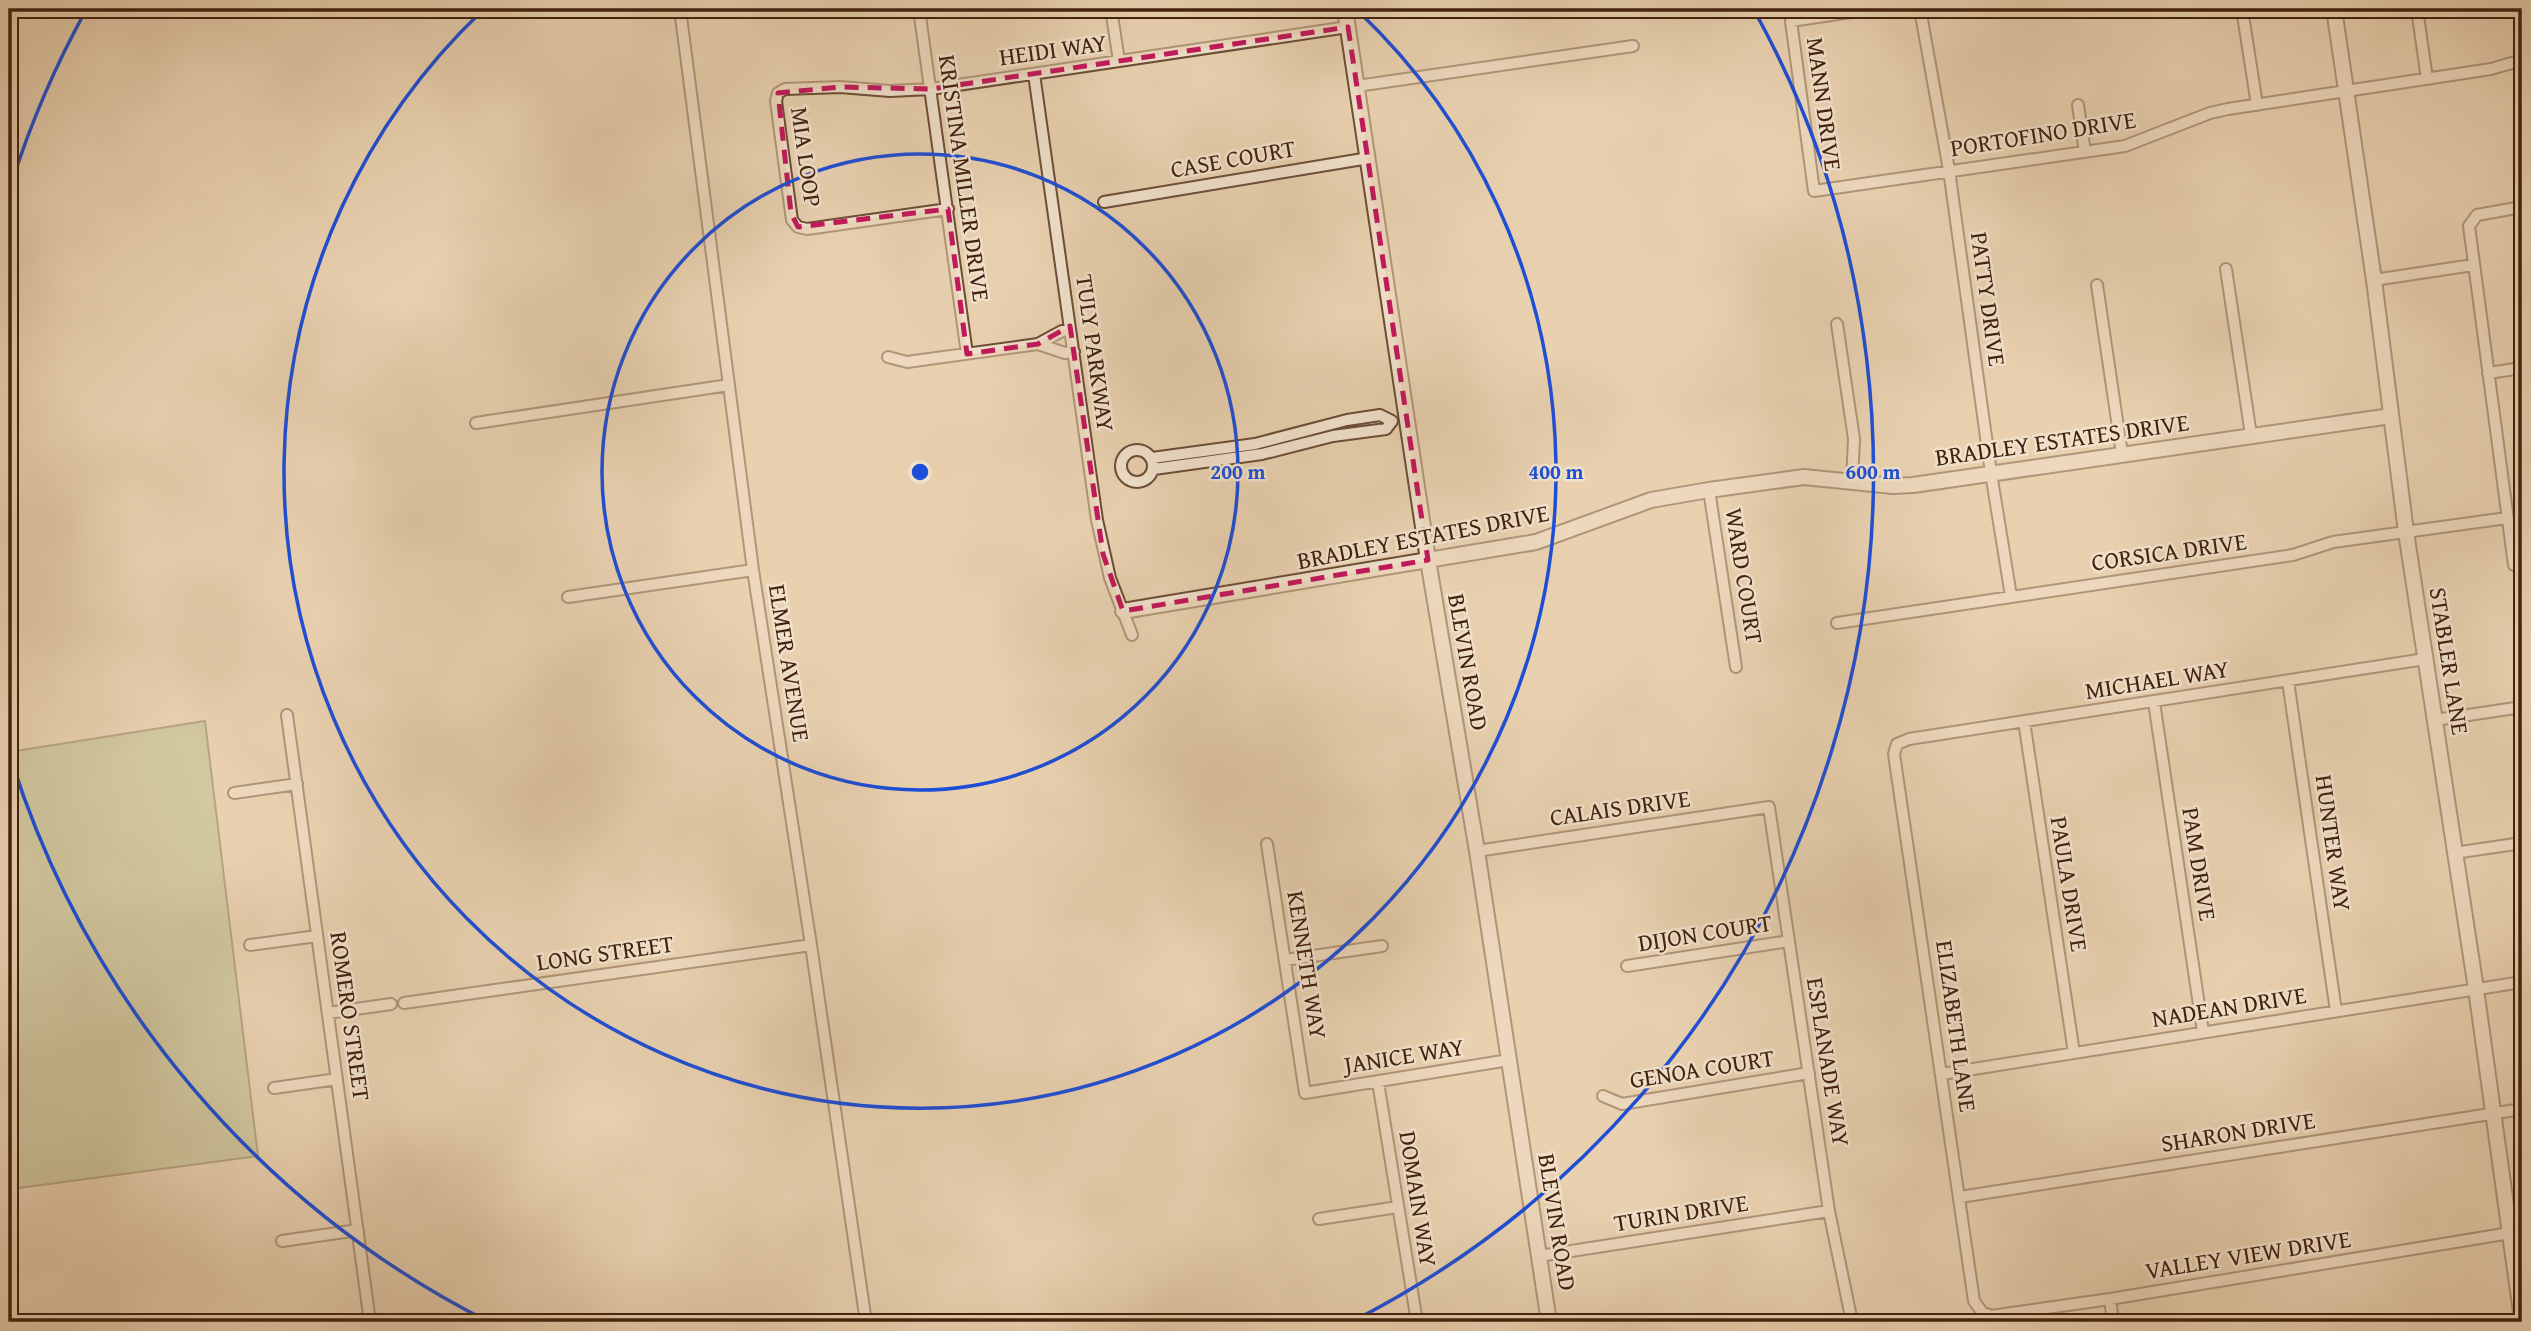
<svg xmlns="http://www.w3.org/2000/svg" width="2531" height="1331" font-family="'Gentium Book Plus',serif">
  <style>
    .green { fill: #b6bc8c; stroke: #7c6e4c; stroke-width: 2 }
    .lines { fill: none; stroke-linecap: round; stroke-linejoin: round }
    .minor-casing { stroke: #6c4d36; stroke-width: 14 }
    .tertiary-casing { stroke: #6c4d36; stroke-width: 18 }
    .minor { stroke: #f1e1cc; stroke-width: 10 }
    .tertiary { stroke: #f1e1cc; stroke-width: 14 }
    .marked { fill: none; stroke: #c2185b; stroke-width: 5; stroke-dasharray: 14 9; stroke-linejoin: round }
    .ring { fill: none; stroke: #1d4ed8; stroke-width: 3.5 }
    .labels { text-anchor: middle; stroke-width: 5; stroke-linejoin: round; paint-order: stroke }
    .street-label { font-size: 24px; fill: #42210d; stroke: #f1e1cc }
    .centre { fill: #1d4ed8; stroke: #f1e1cc; stroke-width: 3.5 }
    .ring-label { font-size: 21px; text-anchor: middle; font-weight: bold; fill: #1d4ed8; stroke: #f1e1cc; stroke-width: 5; stroke-linejoin: round; paint-order: stroke }
  </style>
  <rect width="100%" height="100%" fill="#e9d1b0"/>
  <filter id="stains"><feTurbulence type="fractalNoise" baseFrequency=".00286" numOctaves="4"/><feColorMatrix values="0 0 0 0 .2 0 0 0 0 .09 0 0 0 0 .02 0 0 0 .5 -.17"/></filter>
  <radialGradient id="worn" r=".72"><stop offset=".6" stop-color="#630" stop-opacity="0"/><stop offset="1" stop-color="#630" stop-opacity=".3"/></radialGradient>
  <!-- green -->
  <path class="green" d="M205 721 258 1156 11 1189 9 1172V752Z"/>
  <g class="lines">
    <!-- minor casing -->
    <g class="minor-casing">
      <path id="minor" d="M680 9 753 570 811 945 866 1322
        M919 9 967 354
        M1111 9 1119 61
        M1871 9 1791 21 1814 191 2125 146 2210 113 2228 109 2491 69 2522 60
        M1920 9 1949 170 1991 473 2011 596
        M2242 9 2257 105
        M2417 9 2427 79
        M1034 74 1097 520 1110 578 1132 635
        M1357 86 1633 46
        M2078 105 2085 152
        M1104 202 1369 158
        M2522 207 2477 215 2469 226 2514 565 2522 564
        M948 209 807 229 798 227 792 220 791 213 776 101 778 93 785 89 840 87 890 91 931 89 1348 27
        M2226 269 2251 435
        M2374 280 2473 265
        M2097 285 2122 454
        M1837 324 1854 439 1852 482
        M1038 344 1065 353 1074 352
        M888 357 907 362 1038 344 1062 331 1070 329
        M2488 373 2522 368
        M476 423 729 385
        M1121 466a16 16 0 1 1 32 0a16 16 0 1 1-32 0Z
        M1152 458 1255 444 1347 420 1380 415 1392 421
        M1154 469 1262 454 1333 436 1386 429 1392 421
        M1709 490 1736 667
        M568 597 753 570
        M1837 623 2293 555 2333 542 2507 518
        M2425 659 1909 739 1897 744 1894 754 1974 1301 1982 1312 1991 1316 2110 1299 2522 1231
        M2288 681 2336 1011
        M2154 702 2203 1032
        M287 715 370 1322
        M2435 720 2522 707
        M2024 721 2074 1053
        M234 793 297 784
        M1267 844 1305 1093 1509 1060
        M1477 851 1769 807 1829 1211 1852 1322
        M2454 853 2522 843
        M250 945 317 936
        M1285 960 1382 946
        M1627 966 1789 941
        M404 1003 811 945
        M328 1013 391 1004
        M1942 1074 2522 982
        M1378 1082 1417 1322
        M274 1088 337 1079
        M1603 1096 1622 1104 1809 1073
        M1960 1197 2522 1109
        M1319 1219 1398 1207
        M282 1241 358 1230
        M1539 1256 1829 1211
        M2110 1299 2113 1322"/>
    </g>
    <!-- tertiary casing -->
    <g class="tertiary-casing">
      <path id="tertiary" d="M1345 9 1428 560 1477 851 1549 1322
        M2334 9 2374 280 2406 532 2476 989 2522 1320
        M1123 611 1536 542 1651 500 1709 490 1804 477 1893 486 1913 485 2391 416"/>
    </g>
    <!-- minor -->
    <use href="#minor" class="minor"/>
    <!-- tertiary -->
    <use href="#tertiary" class="tertiary"/>
  </g>
  <!-- marked area -->
  <path d="M0 0H2531V1331H0ZM1348 27 1428 560 1123 611 1103 554 1070 326 1038 344 967 354 948 209 798 227 791 213 778 93 840 87 931 89Z" fill="#e9d1b0" fill-opacity=".55" fill-rule="evenodd"/>
  <path class="marked" d="M1348 27 1428 560 1123 611 1103 554 1070 326 1038 344 967 354 948 209 798 227 791 213 778 93 840 87 931 89Z"/>
  <!-- distance rings -->
  <g class="ring">
    <circle cx="920" cy="472" r="318"/>
    <path d="M1358 11A636 636 0 1 1 482 11"/>
    <path d="M487 1321A953 953 0 0 1 11 759M11 185A953 953 0 0 1 86 10M1754 10A953 953 0 0 1 1353 1321"/>
  </g>
  <g class="labels">
    <!-- street labels -->
    <g class="street-label">
      <text transform="translate(1053 50) rotate(-8)" y="8">HEIDI WAY</text>
      <text transform="translate(1824 104) rotate(82)" y="8">MANN DRIVE</text>
      <text transform="translate(2043 134) rotate(-9)" y="8">PORTOFINO DRIVE</text>
      <text transform="translate(806 157) rotate(82)" y="8">MIA LOOP</text>
      <text transform="translate(1233 159) rotate(-10)" y="8">CASE COURT</text>
      <text transform="translate(964 178) rotate(82)" y="8">KRISTINA MILLER DRIVE</text>
      <text transform="translate(1988 299) rotate(82)" y="8">PATTY DRIVE</text>
      <text transform="translate(1095 353) rotate(82)" y="8">TULY PARKWAY</text>
      <text transform="translate(2062 440) rotate(-8)" y="8">BRADLEY ESTATES DRIVE</text>
      <text transform="translate(1423 537) rotate(-11)" y="8">BRADLEY ESTATES DRIVE</text>
      <text transform="translate(2169 552) rotate(-8)" y="8">CORSICA DRIVE</text>
      <text transform="translate(1744 576) rotate(81)" y="8">WARD COURT</text>
      <text transform="translate(2449 661) rotate(81)" y="8">STABLER LANE</text>
      <text transform="translate(1468 662) rotate(80)" y="8">BLEVIN ROAD</text>
      <text transform="translate(789 663) rotate(81)" y="8">ELMER AVENUE</text>
      <text transform="translate(2157 680) rotate(-9)" y="8">MICHAEL WAY</text>
      <text transform="translate(1620 808) rotate(-8)" y="8">CALAIS DRIVE</text>
      <text transform="translate(2333 843) rotate(82)" y="8">HUNTER WAY</text>
      <text transform="translate(2199 864) rotate(81)" y="8">PAM DRIVE</text>
      <text transform="translate(2069 884) rotate(81)" y="8">PAULA DRIVE</text>
      <text transform="translate(1705 933) rotate(-9)" y="8">DIJON COURT</text>
      <text transform="translate(605 953) rotate(-8)" y="8">LONG STREET</text>
      <text transform="translate(1307 965) rotate(81)" y="8">KENNETH WAY</text>
      <text transform="translate(2229 1007) rotate(-9)" y="8">NADEAN DRIVE</text>
      <text transform="translate(350 1016) rotate(82)" y="8">ROMERO STREET</text>
      <text transform="translate(1956 1026) rotate(82)" y="8">ELIZABETH LANE</text>
      <text transform="translate(1404 1056) rotate(-9)" y="8">JANICE WAY</text>
      <text transform="translate(1828 1062) rotate(81)" y="8">ESPLANADE WAY</text>
      <text transform="translate(1702 1069) rotate(-9)" y="8">GENOA COURT</text>
      <text transform="translate(2238 1132) rotate(-9)" y="8">SHARON DRIVE</text>
      <text transform="translate(1418 1199) rotate(81)" y="8">DOMAIN WAY</text>
      <text transform="translate(1681 1213) rotate(-9)" y="8">TURIN DRIVE</text>
      <text transform="translate(1557 1222) rotate(81)" y="8">BLEVIN ROAD</text>
      <text transform="translate(2248 1255) rotate(-9)" y="8">VALLEY VIEW DRIVE</text>
    </g>
  </g>
  <circle cx="920" cy="472" r="10" class="centre"/>
  <g class="ring-label">
    <text x="1238" y="479">200 m</text>
    <text x="1556" y="479">400 m</text>
    <text x="1873" y="479">600 m</text>
  </g>
  <!-- margin -->
  <rect width="2531" height="1331" fill="none" stroke="#e9d1b0" stroke-width="35"/>
  <rect x="10" y="10" width="2510" height="1310" fill="none" stroke="#42210d" stroke-width="3.5"/>
  <rect x="18" y="18" width="2496" height="1296" fill="none" stroke="#42210d" stroke-width="2"/>
  <rect width="100%" height="100%" filter="url(#stains)"/>
  <rect width="100%" height="100%" fill="url(#worn)"/>
</svg>
